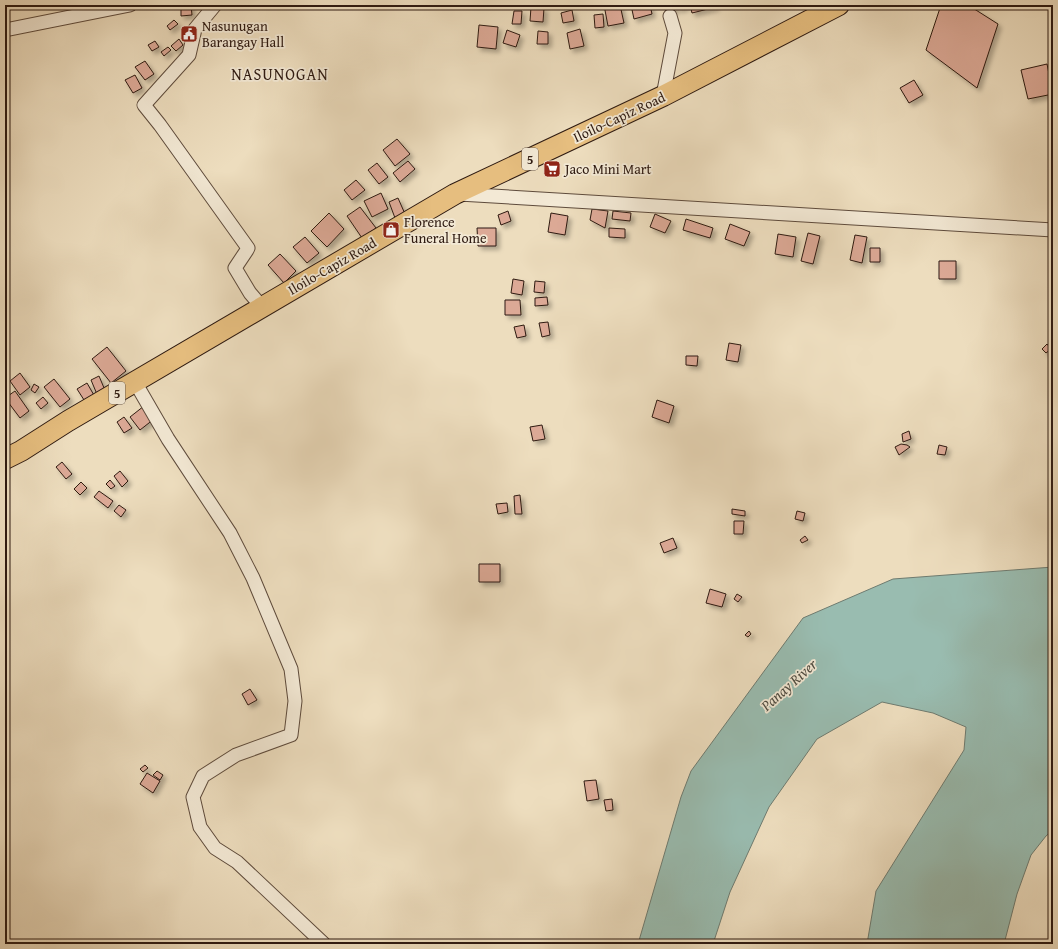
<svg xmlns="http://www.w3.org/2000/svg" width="1058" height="949" font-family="'Gentium Book Plus',serif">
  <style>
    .water { fill: #99bcb0; stroke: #6e7b70 }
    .building { fill: #dca996; stroke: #2e1a11; filter: url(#shadow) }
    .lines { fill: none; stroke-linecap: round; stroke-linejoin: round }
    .minor-casing { stroke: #5e4b3c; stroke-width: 15 }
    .highway-casing { stroke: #2e1a11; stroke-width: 22 }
    .minor { stroke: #f3e9d5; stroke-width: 13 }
    .highway { stroke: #e6be7f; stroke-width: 20 }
    .labels { text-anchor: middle; stroke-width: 3.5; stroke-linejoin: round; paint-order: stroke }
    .shield { fill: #f3e9d5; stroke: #69584c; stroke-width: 1 }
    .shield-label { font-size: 13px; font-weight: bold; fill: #2e1a11 }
    .poi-label { font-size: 14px; fill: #2e1a11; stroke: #f3e9d5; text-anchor: start }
    .street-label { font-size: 14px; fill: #2e1a11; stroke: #f3e9d5 }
    .water-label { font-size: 15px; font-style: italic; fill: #4e4b41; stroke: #f3e9d5 }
    .quarter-label { font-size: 16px; letter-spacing: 1px; fill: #2e1a11; stroke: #f3e9d5 }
  </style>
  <defs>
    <filter id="shadow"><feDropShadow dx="3.5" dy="3.5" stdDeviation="2" flood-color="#0004"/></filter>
  </defs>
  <rect width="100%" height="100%" fill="#edddbe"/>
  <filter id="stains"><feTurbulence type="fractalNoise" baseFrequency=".005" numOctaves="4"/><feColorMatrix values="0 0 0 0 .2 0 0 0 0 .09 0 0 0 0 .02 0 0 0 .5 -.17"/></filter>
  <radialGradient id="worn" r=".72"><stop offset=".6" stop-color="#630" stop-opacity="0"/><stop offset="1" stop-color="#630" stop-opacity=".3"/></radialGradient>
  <!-- water -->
  <path class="water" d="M1053 567V830L1046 836 1031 855 1017 894 1004 944H867L876 891 964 750 966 727 933 713 882 702 817 739 769 807 730 892 713 944H638L681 797 691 771 803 618 893 579Z"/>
  <!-- building -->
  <path class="building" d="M181 5H191L192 15 181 16Z
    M604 5H620L624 23 608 26Z
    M631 5H650L652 14 634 19Z
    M664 5H674L675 10 667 13Z
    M676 5H685L686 7 678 9Z
    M690 5H716V7L692 13Z
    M941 5H968L998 24 977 88 926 50Z
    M531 7 544 8 543 22 530 21Z
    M572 10 574 21 563 23 561 13Z
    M514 11H522L521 24H512Z
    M603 14 604 27 595 28 594 15Z
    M174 20 178 24 170 30 167 26Z
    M479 25 498 27 496 49 477 47Z
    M580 29 584 46 570 49 567 33Z
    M507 30 520 35 516 47 503 43Z
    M538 31 548 32V44H537Z
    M179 39 183 45 176 51 171 46Z
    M155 41 159 47 152 51 148 45Z
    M168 47 171 50 164 56 161 52Z
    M145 61 154 74 145 80 135 67Z
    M1047 64 1053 94 1028 99 1021 70Z
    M135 75 142 88 133 93 125 80Z
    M914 80 923 95 909 103 900 88Z
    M397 139 410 154 395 166 383 150Z
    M408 161 415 169 400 182 393 173Z
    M377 163 388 177 379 184 368 170Z
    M356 180 365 190 352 200 344 190Z
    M381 193 388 209 372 217 364 201Z
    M398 198 405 214 395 218 389 202Z
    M360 207 376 228 362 238 347 216Z
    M592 209 608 211 605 228 590 220Z
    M508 211 511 221 501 225 498 215Z
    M613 211 631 213 630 221 612 219Z
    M329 213 344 229 327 247 311 231Z
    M551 213 568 216 565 235 548 232Z
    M655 214 671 221 665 233 650 227Z
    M686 219 713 228 710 238 683 230Z
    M730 224 750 232 744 246 725 239Z
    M477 228H496V246H478Z
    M609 228 625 229V238L609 237Z
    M808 233 820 236 813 264 801 261Z
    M778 234 796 237 793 257 775 254Z
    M855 235 867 237 862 263 850 260Z
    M305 237 319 253 307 263 293 247Z
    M870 248H880V262H870Z
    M280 254 296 271 284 283 268 265Z
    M939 261H956V279H939Z
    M513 279 524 281 522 295 511 293Z
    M535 281 545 282 544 293 534 292Z
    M547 297 548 305 535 306V298Z
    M505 300H520L521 315H505Z
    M548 322 550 335 542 337 539 323Z
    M524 325 526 336 517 338 514 327Z
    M729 343 741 345 738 362 726 360Z
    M1047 344 1051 349 1046 353 1042 349Z
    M107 347 126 371 111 383 92 359Z
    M686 356H698L697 366 686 365Z
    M20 373 30 387 20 395 10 381Z
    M99 376 107 395 99 399 91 380Z
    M54 379 70 399 60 407 44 387Z
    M87 383 95 397 86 403 77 389Z
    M34 384 39 387 35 393 31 390Z
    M15 391 29 411 20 418 5 398Z
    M43 397 48 403 41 409 36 403Z
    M657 400 674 406 669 423 652 417Z
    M144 406 154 419 140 430 130 417Z
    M124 417 132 428 124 433 117 422Z
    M542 425 545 439 533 441 530 427Z
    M909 431 911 439 903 442 902 434Z
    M901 444 907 445 910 447 899 455 895 447Z
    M939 445 947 447 945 455 937 454Z
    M62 462 72 474 66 479 56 467Z
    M120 471 128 481 122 487 114 476Z
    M110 480 115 486 111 489 106 484Z
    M81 482 87 488 80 495 74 489Z
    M99 491 113 501 108 508 94 497Z
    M520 495 522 514H515L514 496Z
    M507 503 508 512 498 514 496 504Z
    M119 505 126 510 121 517 114 511Z
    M732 509 745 511V516L732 514Z
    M797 511 805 513 803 521 795 519Z
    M734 521H744L743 534H734Z
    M805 536 808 540 802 543 800 540Z
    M673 538 677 548 664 553 660 543Z
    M479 564H500V582H479Z
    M710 589 726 594 722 607 706 603Z
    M737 594 742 597 738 602 734 599Z
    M749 631 751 634 748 637 745 635Z
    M250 689 257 700 248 705 242 694Z
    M145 765 148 768 143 772 140 769Z
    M157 771 163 775 160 780 153 775Z
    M147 773 160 781 153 793 140 784Z
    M596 780 599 799 587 801 584 781Z
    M612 799 613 810 606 811 604 800Z"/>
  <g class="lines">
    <!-- minor casing -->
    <g class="minor-casing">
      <path id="minor" d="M215 5 195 29 189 55 144 105 160 125 248 248 247 250 235 268 250 293 262 307
        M5 30 130 5
        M663 96 675 33 670 16
        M459 194 1053 230
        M135 382 168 439 230 533 253 578 291 669 295 701 291 735 236 755 203 776 193 797 200 827 215 848 237 862 324 944"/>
    </g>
    <!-- highway casing -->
    <g class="highway-casing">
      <path id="highway" d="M5 459 21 451 68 421 455 194 663 96 839 5"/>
    </g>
    <!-- minor -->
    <use href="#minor" class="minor"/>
    <!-- highway -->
    <use href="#highway" class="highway"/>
  </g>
  <!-- icons -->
  <defs>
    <g id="civic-square" transform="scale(0.9)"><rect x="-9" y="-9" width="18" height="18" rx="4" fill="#8f2418" stroke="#f3e9d5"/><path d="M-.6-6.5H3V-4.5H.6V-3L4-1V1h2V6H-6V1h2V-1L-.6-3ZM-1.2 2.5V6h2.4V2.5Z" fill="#fff"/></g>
    <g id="supermarket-square" transform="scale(0.9)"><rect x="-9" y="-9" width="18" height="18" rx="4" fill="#8f2418" stroke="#f3e9d5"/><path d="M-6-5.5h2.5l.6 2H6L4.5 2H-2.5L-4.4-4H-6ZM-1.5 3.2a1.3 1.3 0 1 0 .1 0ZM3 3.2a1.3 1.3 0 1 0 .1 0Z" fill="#fff"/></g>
    <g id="shop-square" transform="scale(0.9)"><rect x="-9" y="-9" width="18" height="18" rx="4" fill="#8f2418" stroke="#f3e9d5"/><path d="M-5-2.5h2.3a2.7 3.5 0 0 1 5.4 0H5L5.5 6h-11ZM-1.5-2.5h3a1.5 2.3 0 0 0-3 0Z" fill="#fff"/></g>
  </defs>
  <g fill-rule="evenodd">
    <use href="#civic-square" x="189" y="34"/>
    <use href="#supermarket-square" x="552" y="169"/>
    <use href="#shop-square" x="391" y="230"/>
  </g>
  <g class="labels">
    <!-- shield labels -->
    <g class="shield">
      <rect x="522" y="148" width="16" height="22" rx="3"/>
      <rect x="109" y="382" width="16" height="22" rx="3"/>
    </g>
    <g class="shield-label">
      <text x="530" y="164">5</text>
      <text x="117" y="398">5</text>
    </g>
    <!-- poi labels -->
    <g class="poi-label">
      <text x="202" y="31">Nasunugan<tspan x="202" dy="16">Barangay Hall</tspan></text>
      <text x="565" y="174">Jaco Mini Mart</text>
      <text x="404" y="227">Florence<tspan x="404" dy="16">Funeral Home</tspan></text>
    </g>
    <!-- street labels -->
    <g class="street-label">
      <text transform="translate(619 117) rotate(-25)" y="5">Iloilo-Capiz Road</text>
      <text transform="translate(332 266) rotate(-30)" y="5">Iloilo-Capiz Road</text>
    </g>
    <!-- water labels -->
    <g class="water-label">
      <text transform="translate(789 685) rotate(-42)" y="5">Panay River</text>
    </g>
    <!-- quarter labels -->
    <g class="quarter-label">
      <text x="280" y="80">NASUNOGAN</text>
    </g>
  </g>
  <!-- margin -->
  <rect width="1058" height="949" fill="none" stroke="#edddbe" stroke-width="20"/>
  <rect x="6" y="6" width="1046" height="937" fill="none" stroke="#2e1a11" stroke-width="2"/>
  <rect x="10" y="10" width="1038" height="929" fill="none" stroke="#2e1a11"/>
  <rect width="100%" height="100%" filter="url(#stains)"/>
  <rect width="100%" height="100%" fill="url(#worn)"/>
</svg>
